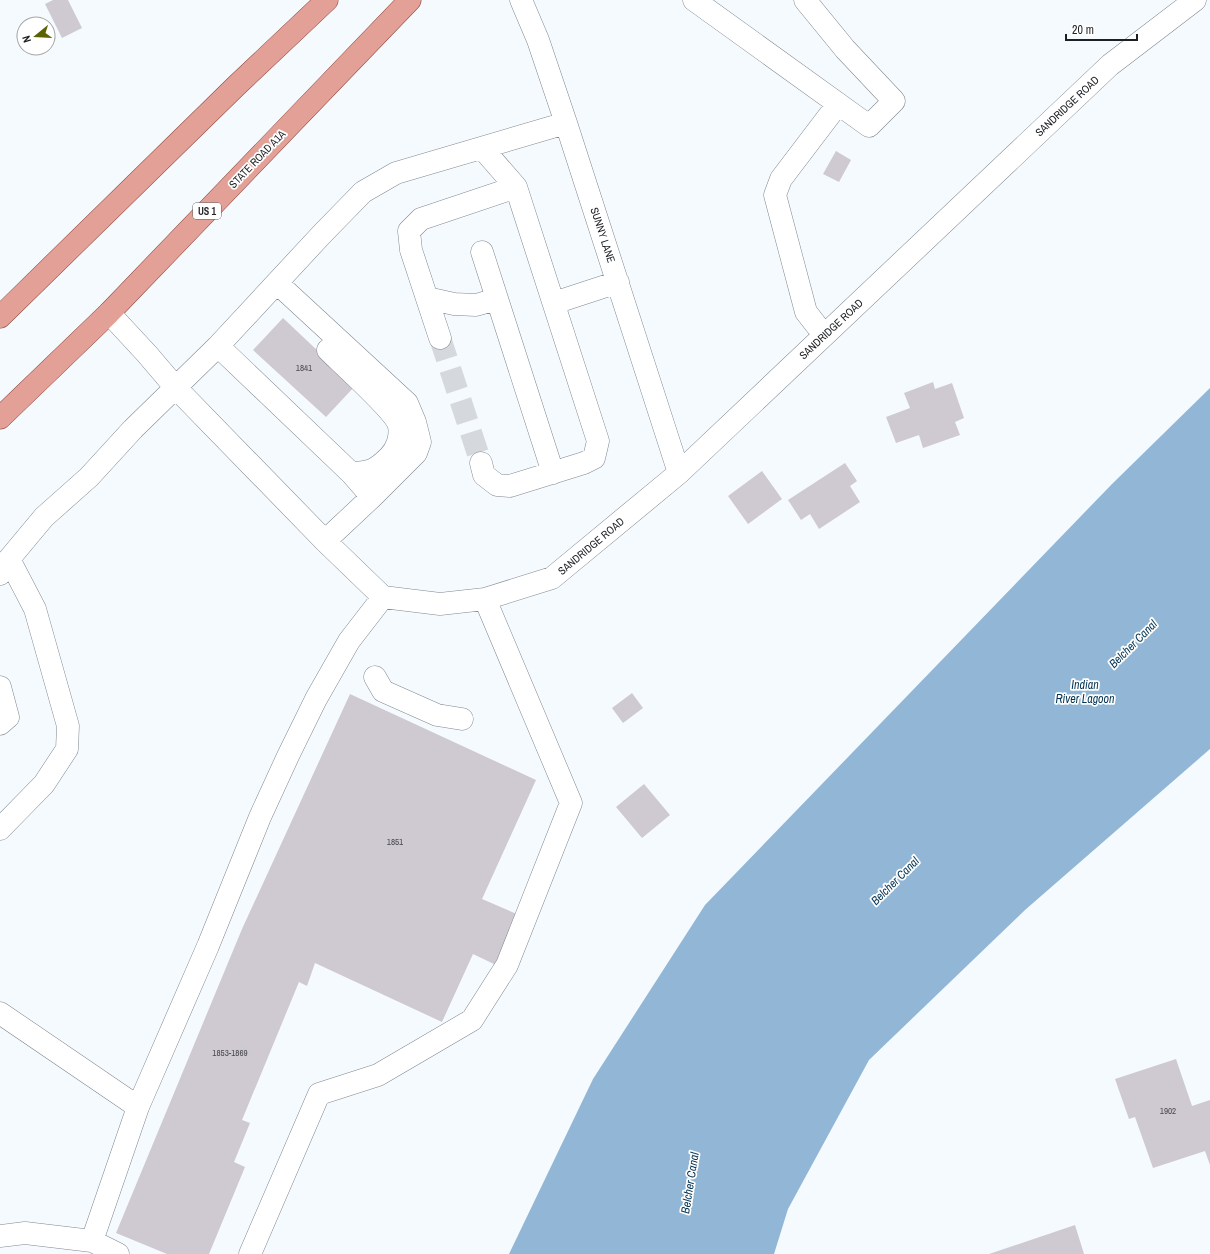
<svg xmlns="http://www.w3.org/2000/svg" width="1210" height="1254" font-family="'Archivo Narrow',sans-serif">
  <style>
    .water { fill: #92b7d6 }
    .building { fill: #cfc9d2 }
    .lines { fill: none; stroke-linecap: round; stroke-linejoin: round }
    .minor-tunnel { stroke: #d5d9de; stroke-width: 22; stroke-dasharray: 22 11; stroke-linecap: butt }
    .minor-casing { stroke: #81888f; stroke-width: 23 }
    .major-casing { stroke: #914a40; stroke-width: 23 }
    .minor { stroke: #fff; stroke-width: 22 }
    .major { stroke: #e3a096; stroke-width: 22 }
    .labels { text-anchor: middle; stroke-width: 3.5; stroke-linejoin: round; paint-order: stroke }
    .number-label { font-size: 9px; fill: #4a4a4f }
    .shield { fill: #fff; stroke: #616365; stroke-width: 1 }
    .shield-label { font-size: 10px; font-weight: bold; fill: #1d2023 }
    .street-label { font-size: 11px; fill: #1d2023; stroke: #fff }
    .water-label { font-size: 12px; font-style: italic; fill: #043352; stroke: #fff }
  </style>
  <rect width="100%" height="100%" fill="#f5faff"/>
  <!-- water -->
  <path class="water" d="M1210 388V749L1025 910 869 1060 788 1209 774 1254H509L593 1079 705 905 1112 484Z"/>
  <!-- building -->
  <path class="building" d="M53 0H68L82 28 62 38 45 4Z
    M836 151 851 160 839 182 823 174Z
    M283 318 355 386 326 417 253 350Z
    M933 382 935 389 952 383 964 418 955 422 960 435 923 448 919 435 896 443 886 417 910 408 904 393Z
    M845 463 857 481 850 486 860 502 819 529 810 514 801 520 788 500Z
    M762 471 782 499 748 524 728 496Z
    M632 693 643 708 623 723 612 708Z
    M350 694 536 780 482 899 519 915 496 965 473 954 442 1022 315 963 307 986 299 982 242 1120 250 1123 234 1162 245 1167 209 1254H167L116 1233 242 929Z
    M644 784 670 815 642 838 616 807Z
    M1176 1059 1192 1106 1210 1100V1165L1205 1151 1153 1168 1135 1117 1129 1119 1115 1079Z
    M1075 1225 1084 1254H989Z"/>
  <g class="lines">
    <!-- minor-tunnel -->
    <path class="minor-tunnel" d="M440 338 481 463"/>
    <!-- minor casing -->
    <g class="minor-casing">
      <path id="minor" d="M521 0 538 40 566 123 679 473
        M694 0 869 126 894 101 845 49 805 0
        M482 148 516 187
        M482 252 553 473
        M427 298 454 304 476 305 497 299
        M554 303 618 282
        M109 313 147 354 176 388 325 541 383 597
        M824 335 806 312 775 195 781 179 838 104
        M440 338 411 250 409 231 421 219 516 187 598 441 594 458 584 463 510 486 497 485 484 475 481 463
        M218 346 351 473 372 497 416 453 420 442 415 422 407 403 277 283
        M328 350C341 363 396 412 399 426 401 437 397 449 389 457 375 471 370 472 351 473
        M325 541 372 497
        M0 574 9 559 44 517 89 477 133 429 218 346 322 234 363 192 396 173 566 123
        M375 677 383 691 437 715 462 719
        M0 687 8 717 0 724
        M0 829 44 784 67 749 68 726 35 609 9 559
        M0 1013 138 1107
        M0 1236 25 1233 92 1241 138 1107 208 946 260 817 288 756 316 699 349 641 383 597 440 604 485 599 552 578 679 473 1110 65 1195 0
        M92 1241 118 1254
        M250 1254 319 1094 378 1075 472 1020 507 965 571 803 485 599"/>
    </g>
    <!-- major casing -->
    <g class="major-casing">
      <path id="major" d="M0 317 236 86 327 0
        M0 418 109 313 410 0"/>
    </g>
    <!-- minor -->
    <use href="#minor" class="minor"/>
    <!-- major -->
    <use href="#major" class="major"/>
  </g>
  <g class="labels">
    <!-- number labels -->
    <g class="number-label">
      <text x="304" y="371">1841</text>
      <text x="395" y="845">1851</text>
      <text x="230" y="1056">1853-1869</text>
      <text x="1168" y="1114">1902</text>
    </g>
    <!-- shield labels -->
    <rect class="shield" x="193" y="203" width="28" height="16" rx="3"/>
    <g class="shield-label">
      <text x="207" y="215">US 1</text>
    </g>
    <!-- street labels -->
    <g class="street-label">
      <text transform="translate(1067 106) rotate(-43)" y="4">SANDRIDGE ROAD</text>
      <text transform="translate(257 159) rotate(-46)" y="4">STATE ROAD A1A</text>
      <text transform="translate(603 235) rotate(72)" y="4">SUNNY LANE</text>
      <text transform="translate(831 329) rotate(-43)" y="4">SANDRIDGE ROAD</text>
      <text transform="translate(591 546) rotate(-40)" y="4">SANDRIDGE ROAD</text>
    </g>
    <!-- water labels -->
    <g class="water-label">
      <text transform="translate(1133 644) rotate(-45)" y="4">Belcher Canal</text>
      <text x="1085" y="689">Indian<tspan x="1085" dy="14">River Lagoon</tspan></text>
      <text transform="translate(895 881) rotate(-45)" y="4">Belcher Canal</text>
      <text transform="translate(690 1183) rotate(-81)" y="4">Belcher Canal</text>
    </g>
  </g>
  <!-- north arrow -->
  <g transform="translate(36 36) rotate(252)"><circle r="19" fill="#ffffff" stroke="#a5a6a7"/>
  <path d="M0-3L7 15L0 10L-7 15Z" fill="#596301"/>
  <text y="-6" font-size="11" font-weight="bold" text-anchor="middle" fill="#1d2023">N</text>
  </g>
  <!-- scale -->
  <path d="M1066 34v6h71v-6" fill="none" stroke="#1d2023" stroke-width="2"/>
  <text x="1072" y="34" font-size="12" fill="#1d2023" stroke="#ffffff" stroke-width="3" paint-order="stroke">20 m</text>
</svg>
